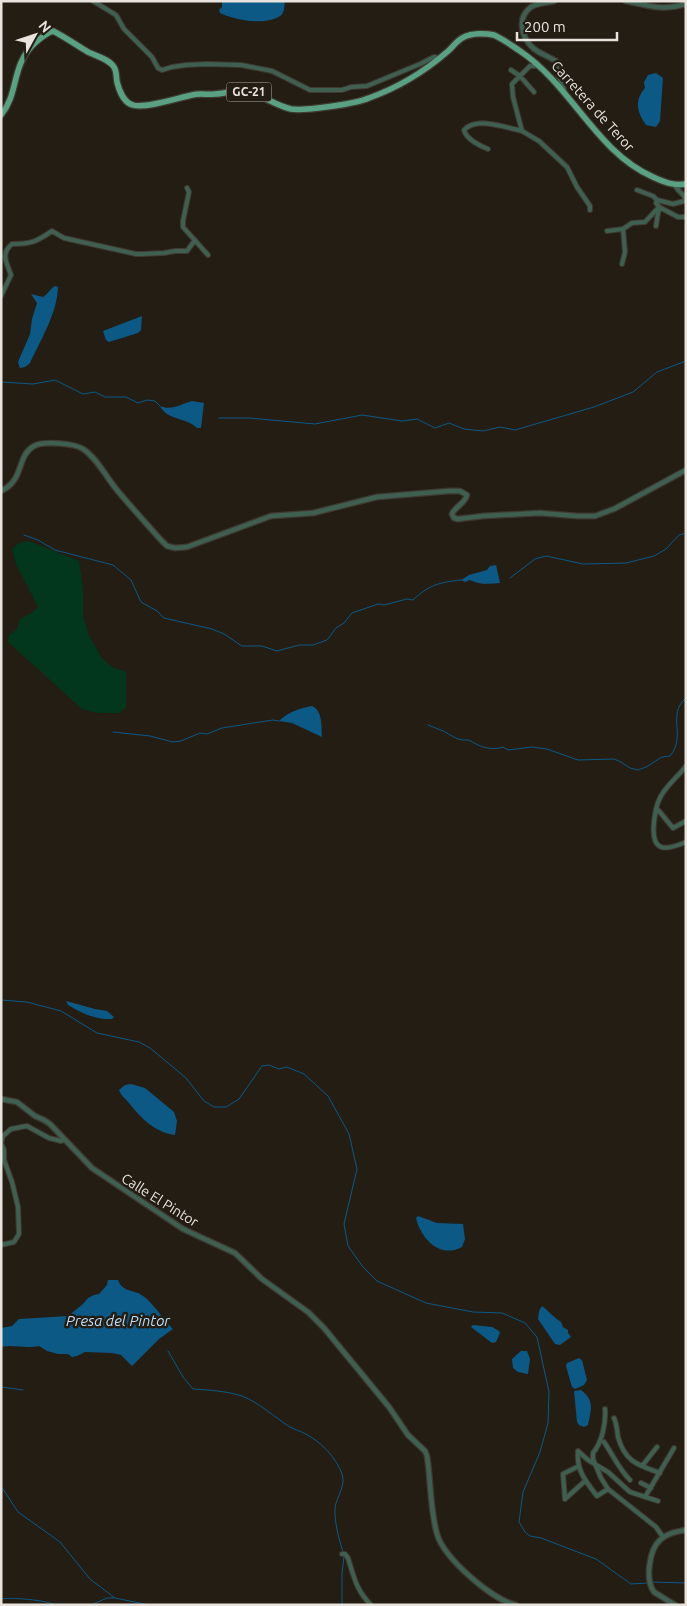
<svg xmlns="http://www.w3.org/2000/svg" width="687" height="1606" font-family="Ubuntu,sans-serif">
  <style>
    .green { fill: #02361d }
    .water { fill: #0c5986 }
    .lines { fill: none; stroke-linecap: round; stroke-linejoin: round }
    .stream { stroke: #0c5986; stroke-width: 1 }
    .minor-casing { stroke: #3f3930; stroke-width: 6 }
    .tertiary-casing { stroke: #3f3930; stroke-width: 7 }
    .primary-casing { stroke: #3f3930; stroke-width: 8 }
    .minor { stroke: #3f5f51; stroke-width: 4 }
    .tertiary { stroke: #3f5f51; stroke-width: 4.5 }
    .primary { stroke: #5aa183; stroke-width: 5.5 }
    .labels { text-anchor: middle; stroke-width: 5; stroke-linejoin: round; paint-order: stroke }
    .shield { fill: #231d14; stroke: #ada8a1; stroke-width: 1 }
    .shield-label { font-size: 12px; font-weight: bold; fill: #e8e3dd }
    .street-label { font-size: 14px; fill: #e8e3dd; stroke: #231d14 }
    .water-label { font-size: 15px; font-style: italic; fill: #bcdef9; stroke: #231d14 }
  </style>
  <rect width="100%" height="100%" fill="#231d14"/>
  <!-- green -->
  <path class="green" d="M29 541 79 561 83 589V616L89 635 101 657 112 667 126 672V707L120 713H98L82 709 8 642 9 635 17 629 20 619 33 612 38 607 16 564 12 549 19 543Z"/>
  <!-- water -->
  <path class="water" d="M222 1H285C284 6 285 13 280 16 266 26 234 20 220 13L219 10 222 7Z
    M656 73 663 78 660 121 656 127 646 125C637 112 634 101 645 88L644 82 648 75Z
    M55 286 58 287C57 314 41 339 30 363L25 367 20 368 18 362 30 334 32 319 37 303 31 294 43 297C48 294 50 289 55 286Z
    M142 316 141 330 138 333 109 342 106 340 103 331Z
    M192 401 204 403 201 428H197C188 418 166 420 160 406 172 411 181 404 192 401Z
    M496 565 500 583C490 584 479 585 470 580L465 582 461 580 469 575 487 570 490 566Z
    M312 706C323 711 321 726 322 737L292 723 279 721C290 711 298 709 312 706Z
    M66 1001 95 1009 107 1011 114 1017 112 1019C96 1020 81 1013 68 1005Z
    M131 1084 145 1088 174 1112 177 1121 175 1135C154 1132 141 1118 129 1103 125 1098 121 1096 119 1090L125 1085Z
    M418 1216 437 1223 463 1224 465 1239 462 1247C440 1259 421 1239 416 1218Z
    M108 1280H118C123 1293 134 1289 143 1296 152 1302 165 1321 173 1329L159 1339 132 1366 121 1355 112 1353 85 1352 77 1356 72 1357 68 1354H58L47 1351 39 1346C25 1349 13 1344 1 1347V1328L12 1326 19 1319 68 1316 83 1304 88 1298 94 1295 99 1294 107 1285Z
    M542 1306C549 1311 554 1318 561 1322L563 1327 568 1330V1333L571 1337 560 1345 555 1344 538 1319 539 1311Z
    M473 1325 492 1327 499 1331 500 1333 496 1342 492 1343 471 1327Z
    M521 1351H527L530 1359 528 1374 518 1372 513 1368 512 1359Z
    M579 1358 582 1360 587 1380 584 1385 575 1389 572 1387 566 1366 567 1363Z
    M581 1390C595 1401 591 1409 588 1425L584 1427 579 1425 577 1422 574 1391Z"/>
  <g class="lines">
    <!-- stream -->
    <path class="stream" d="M1 382 33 384 55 380 83 394 95 392 105 397H126L138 403 147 400 155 401 160 406
      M219 418H249L315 424 362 415 402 421 417 419 435 428 449 423 464 429 483 431 500 427 515 430 594 407 633 392 657 372 686 361
      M24 535 38 540 55 550 113 565 131 580 141 602 157 611 164 618 212 629 224 634 242 646H262L277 651 299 645H313L327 640 336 628 344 623 352 613 378 604 384 605 407 599 413 600C428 585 441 582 461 580
      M510 578 535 559 546 556 583 564 626 563 654 556 666 549 679 535 686 533
      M428 725C433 727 438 729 443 731 453 736 457 741 469 740 480 747 491 751 503 747L508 750 532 747 547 749 578 760 614 759 621 762 630 768 638 770 646 767 662 757 670 756C687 736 666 715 686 698
      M113 732 150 736 173 742 181 741 200 733 207 734 222 728 273 720 279 721
      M1 1000 27 1002 61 1011 97 1033 139 1042 150 1048 186 1078 204 1101 214 1107H226L239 1099 262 1066 269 1065 279 1069 287 1067 304 1074 328 1096 349 1134 357 1169 344 1224 348 1246 363 1267 377 1281 426 1303 473 1312 502 1313 525 1323 537 1337 549 1392 548 1423 540 1452 523 1492 519 1522 525 1532 530 1536 541 1538 596 1559 631 1584 648 1583
      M168 1351 183 1377 193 1389C209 1390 226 1391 242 1396 260 1403 274 1417 290 1427 294 1429 299 1431 304 1433 320 1441 336 1457 342 1474 346 1485 337 1497 335 1507 334 1521 339 1539 343 1552
      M1 1387 23 1390
      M1 1486 18 1512 60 1542 90 1579 115 1598 149 1605
      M652 1582 686 1583
      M1 1599C9 1597 48 1600 55 1605
      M91 1605 107 1598H114
      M342 1605V1574L344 1556"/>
    <!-- minor casing -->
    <g class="minor-casing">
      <path id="minor" d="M93 1 116 15 124 29 152 57 158 68 162 70 172 67 186 65 207 64 241 65 272 71 310 90H342L351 87 367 86 420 64 434 57 439 58
        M511 70 520 76 534 92
        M522 131 539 141 567 167 577 187 590 206V210
        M488 149C480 146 466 139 464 130 477 116 507 128 522 131L513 97 512 84 530 66H534L538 64
        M187 188 189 192 183 221V227L208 255
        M637 190 653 196 657 200
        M659 207 678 217H686
        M656 226 659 207 656 203 657 200 673 204 684 201 685 198C683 193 677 191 675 185
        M607 231 623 229 632 223 645 222 659 207
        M622 264 625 252 623 229
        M1 296 11 275C7 263 0 254 12 244 31 244 36 242 52 231L64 238 136 254H142L164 253 175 251H187L195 240
        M686 766C678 777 664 787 659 800 656 806 655 815 654 822 651 851 663 852 686 842
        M656 809 659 811 673 828 686 821
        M1 1245 14 1242 19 1234 18 1207 12 1182 4 1160V1150L1 1143 3 1136 11 1129 27 1126 49 1138 61 1141 64 1140
        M605 1409C606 1424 602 1442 593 1453V1459L601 1478 608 1489 656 1527 663 1537
        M614 1418C617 1425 617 1430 618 1437 625 1462 638 1465 660 1473
        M604 1442C613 1455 619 1469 630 1480
        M578 1451 588 1460 608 1472 630 1492 658 1501
        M578 1451C576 1470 586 1482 597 1496L608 1489
        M642 1466 657 1447
        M641 1483 651 1488
        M645 1497 674 1448
        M565 1499 563 1474 579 1466
        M565 1499 585 1481
        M342 1554H345L348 1558C354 1577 356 1590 371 1605"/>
    </g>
    <!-- tertiary casing -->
    <g class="tertiary-casing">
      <path id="tertiary" d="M554 1C546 3 537 3 531 7 516 18 522 38 533 48 540 54 549 56 557 62V69L564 91
        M626 1C650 6 661 11 686 4
        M1 491C25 480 16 456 34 446 43 441 74 443 83 449 97 458 106 477 117 490 131 507 146 523 160 539L167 546 175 548 187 547 271 516 313 513 377 497 449 491H460L467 495C465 504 455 506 452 514L454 518 458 519 483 516 540 513 577 516H595L614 509 686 470
        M1 1099 17 1102 35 1116 44 1120 50 1124 92 1168 183 1229 235 1253 262 1279 308 1312 324 1328 389 1407 408 1435 425 1451 427 1456C431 1482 430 1509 437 1534 444 1558 492 1600 516 1605
        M675 1605 654 1592C645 1580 649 1550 660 1540 667 1533 676 1532 686 1530"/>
    </g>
    <!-- primary casing -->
    <g class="primary-casing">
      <path id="primary" d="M1 115C20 92 10 65 36 42 42 37 46 33 53 31 65 37 76 45 88 52 96 56 109 59 114 67 117 72 116 76 117 82 119 90 124 103 133 105 145 109 178 98 192 95 200 93 207 95 215 94 222 94 230 91 237 91 257 90 272 105 291 109 305 111 355 104 369 98 397 88 425 71 447 52 453 47 457 40 464 37 472 33 485 33 494 35 503 39 511 45 520 51 572 86 596 152 653 177 664 182 673 186 686 184"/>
    </g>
    <!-- minor -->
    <use href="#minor" class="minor"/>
    <!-- tertiary -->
    <use href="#tertiary" class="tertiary"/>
    <!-- primary -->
    <use href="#primary" class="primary"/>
  </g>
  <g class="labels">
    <!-- shield labels -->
    <rect class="shield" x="226.5" y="82.5" width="45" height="19" rx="4"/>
    <g class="shield-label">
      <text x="249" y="96">GC-21</text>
    </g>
    <!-- street labels -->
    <g class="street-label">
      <text transform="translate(593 106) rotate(48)" y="5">Carretera de Teror</text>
      <text transform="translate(160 1200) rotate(32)" y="5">Calle El Pintor</text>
    </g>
    <!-- water labels -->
    <g class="water-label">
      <text x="118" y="1326">Presa del Pintor</text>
    </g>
  </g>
  <!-- border -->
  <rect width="687" height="1606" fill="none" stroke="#e8e3dd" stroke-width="5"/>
  <!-- north arrow -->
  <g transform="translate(35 35) rotate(50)" stroke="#231d14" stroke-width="4" paint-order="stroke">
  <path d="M0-4L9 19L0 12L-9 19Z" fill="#e8e3dd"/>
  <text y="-8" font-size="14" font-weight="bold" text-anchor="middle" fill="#e8e3dd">N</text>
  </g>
  <!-- scale -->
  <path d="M517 32v8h100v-8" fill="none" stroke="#e8e3dd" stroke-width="2.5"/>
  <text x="524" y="32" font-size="15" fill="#e8e3dd" stroke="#231d14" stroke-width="4" paint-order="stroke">200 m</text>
</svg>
